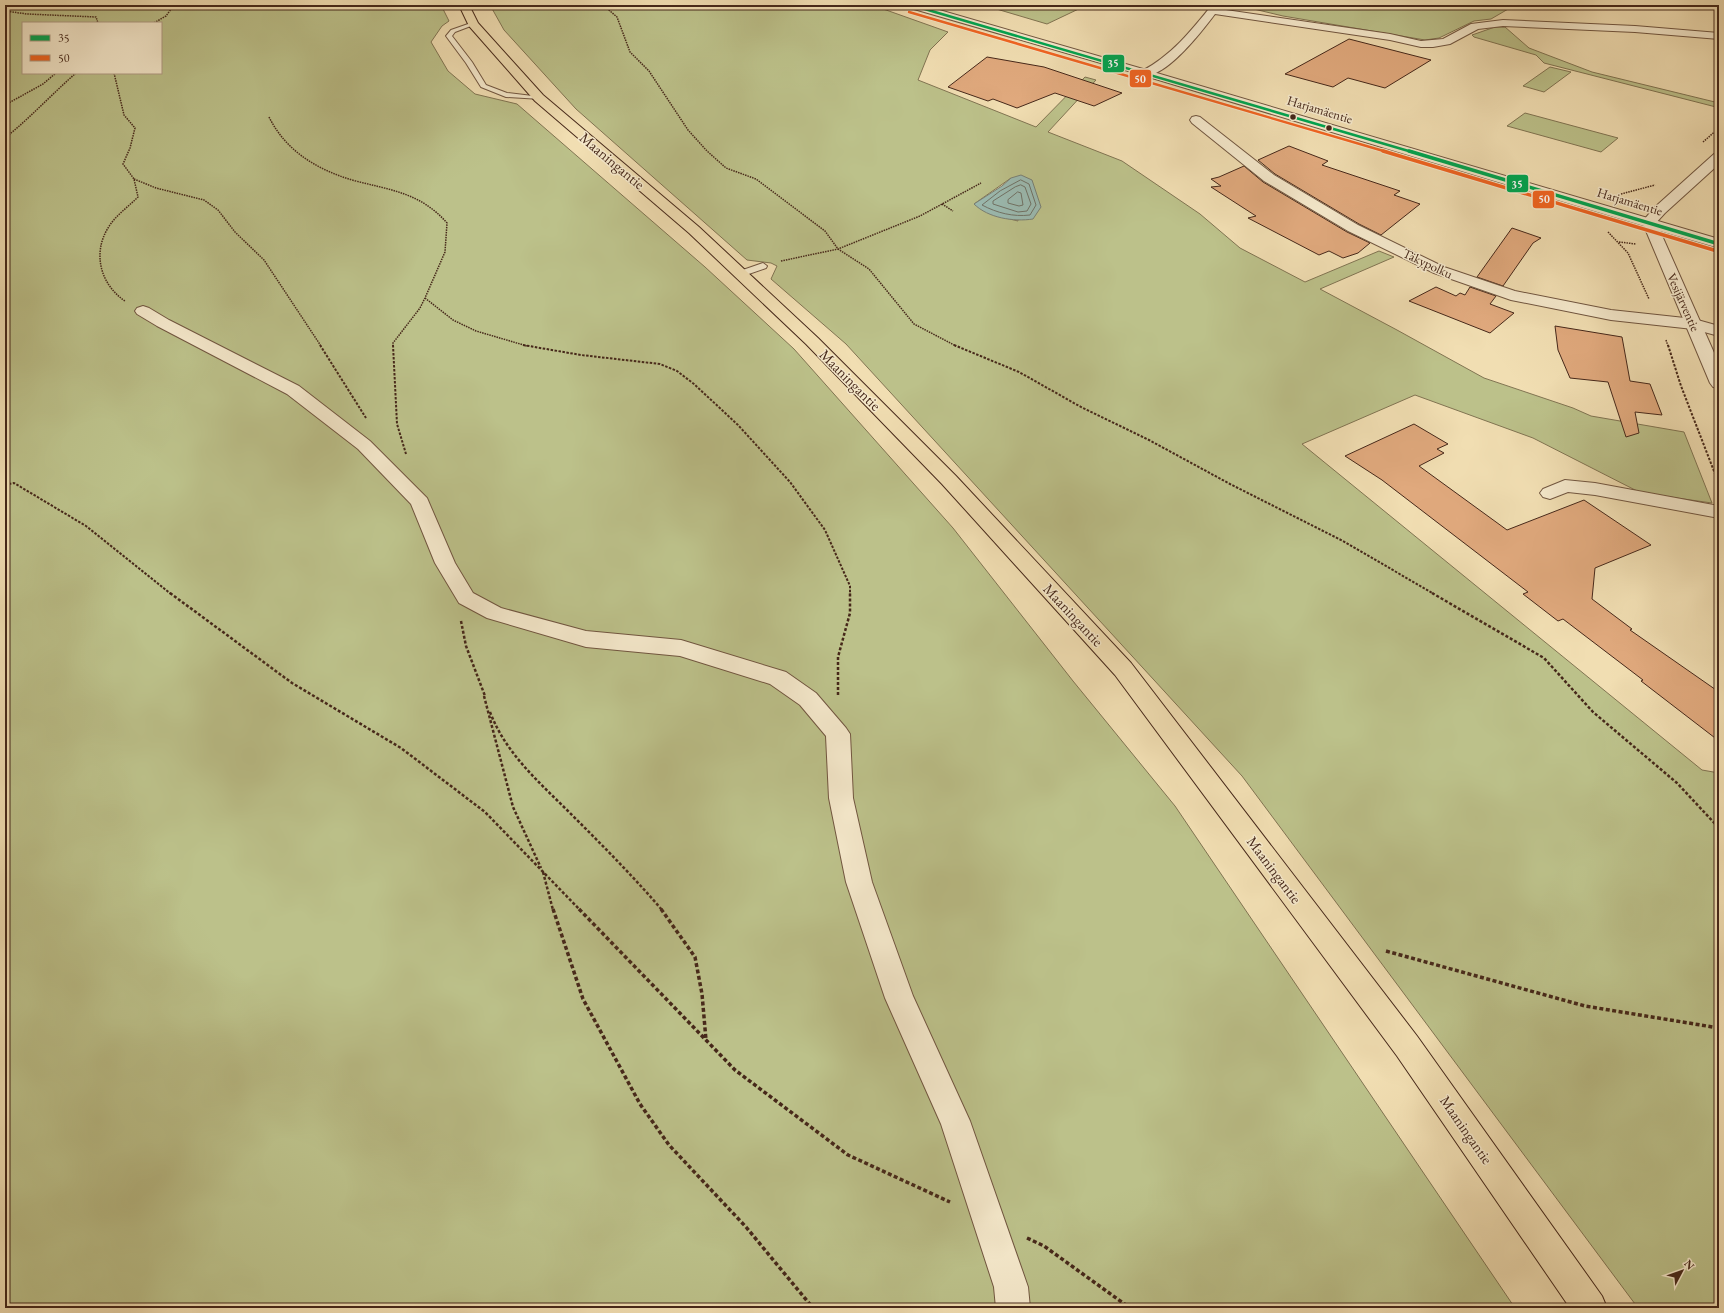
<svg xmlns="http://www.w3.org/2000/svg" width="1724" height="1313" font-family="'EB Garamond',serif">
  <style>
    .green { fill: #bcc18a; stroke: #817452; fill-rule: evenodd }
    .water { fill: #9bbbb2; stroke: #798075 }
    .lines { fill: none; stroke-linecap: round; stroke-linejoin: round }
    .shore { stroke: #707266; stroke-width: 1 }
    .building { fill: #e0a97d; stroke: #46281a }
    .service-casing { stroke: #715640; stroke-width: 2 }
    .minor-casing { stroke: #715640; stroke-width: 2 }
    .tertiary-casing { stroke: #715640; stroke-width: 2 }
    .primary-casing { stroke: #46281a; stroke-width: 2 }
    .path-far3 { stroke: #46281a; stroke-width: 1.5; stroke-dasharray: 1.5 1; stroke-linecap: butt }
    .path-far2 { stroke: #46281a; stroke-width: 2; stroke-dasharray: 2.5 1.5; stroke-linecap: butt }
    .path-far1 { stroke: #46281a; stroke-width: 2.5; stroke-dasharray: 3 2; stroke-linecap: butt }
    .path { stroke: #46281a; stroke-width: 3.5; stroke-dasharray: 4 2.5; stroke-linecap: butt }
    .service { fill: #f6eacd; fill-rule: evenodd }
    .minor { fill: #f6eacd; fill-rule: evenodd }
    .tertiary { fill: #f6eacd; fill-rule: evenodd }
    .primary { fill: #f1deb2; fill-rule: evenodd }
    .bus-1-far1-casing { stroke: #f6eacd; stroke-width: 4 }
    .bus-1-casing { stroke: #f6eacd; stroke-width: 5.5 }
    .bus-2-far1-casing { stroke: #f6eacd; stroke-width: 4 }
    .bus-2-casing { stroke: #f6eacd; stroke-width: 5.5 }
    .bus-1-far1 { stroke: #00a651; stroke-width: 2.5 }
    .bus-1 { stroke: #00a651; stroke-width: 3.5 }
    .bus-2-far1 { stroke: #f26522; stroke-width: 2.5 }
    .bus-2 { stroke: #f26522; stroke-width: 3.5 }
    .bus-dot { fill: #46281a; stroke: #f6eacd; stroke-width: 1.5 }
    .labels { text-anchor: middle; stroke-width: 3; stroke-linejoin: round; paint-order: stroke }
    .far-street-label { font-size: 13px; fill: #46281a; stroke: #f6eacd }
    .street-label { font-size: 15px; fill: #46281a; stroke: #f6eacd }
    .line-badge { stroke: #f6eacd; stroke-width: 1.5 }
    .badge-label { font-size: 11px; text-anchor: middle; font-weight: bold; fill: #fff }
  </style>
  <rect width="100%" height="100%" fill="#f1deb2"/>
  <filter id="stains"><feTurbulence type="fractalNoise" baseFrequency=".005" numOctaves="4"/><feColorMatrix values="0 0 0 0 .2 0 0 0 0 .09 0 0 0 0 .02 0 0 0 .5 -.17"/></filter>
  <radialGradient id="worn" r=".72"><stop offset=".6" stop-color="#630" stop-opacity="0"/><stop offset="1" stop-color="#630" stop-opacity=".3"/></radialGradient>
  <!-- green -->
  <path class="green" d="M5 5H441L449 21 442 26 431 42 448 71 475 94 517 104 705 267 794 349 953 528 1073 681 1175 806 1515 1308H5ZM23 23H161V73H23Z
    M490 5H872L948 32 930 50 918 80 1036 127 1085 77 1096 80 1048 132 1122 161 1200 214 1240 248 1305 282 1379 251 1394 257 1320 289 1397 330 1484 378 1573 408 1591 416 1684 432 1712 503 1641 493 1533 438 1415 395 1302 444 1702 770 1719 773V1308H1638L1242 776 846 344 771 279 777 266 771 263 747 260 576 109 504 30ZM1011 178 1018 221 994 215 974 204Z
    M983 5H1087L1047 24Z
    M1237 5H1515L1491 19 1474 21 1439 38 1425 40 1283 16Z
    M1495 27H1505L1529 48 1592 72 1719 103V104L1716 107 1544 63 1536 55 1474 37 1472 35Z
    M1550 67 1571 72 1544 92 1523 86Z
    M1525 113 1618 138 1601 152 1507 126Z"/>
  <!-- water -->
  <path class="water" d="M1021 175 1032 180 1041 207 1033 219C1014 222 988 218 974 204L1002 186 1011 178Z"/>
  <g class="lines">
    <!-- shore -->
    <path class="shore" d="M1021 180 1029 184 1036 205 1030 215C1013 217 997 213 982 205L1000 191Z
      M1021 185 1025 187 1031 204 1027 211 1018 212 993 204V201L1015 187Z
      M1018 192 1021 193 1023 205 1019 206 1008 203V200Z"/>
  </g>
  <!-- building -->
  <path class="building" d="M1349 39 1431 60 1385 88 1348 78 1333 87 1285 74Z
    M987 57 1044 67 1122 93 1094 106 1055 93 1017 108 993 99 988 101 948 87Z
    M1289 146 1328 161 1322 165 1400 191 1394 195 1420 204 1381 235 1359 224 1275 174 1258 160Z
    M1244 166 1263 182 1347 232 1370 243 1358 253 1343 258 1329 251 1319 255 1248 218 1256 216 1211 187 1221 186 1211 179 1219 177Z
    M1512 228 1541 238 1533 243 1503 286 1477 277Z
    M1436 287 1456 296 1460 293 1465 295 1470 287 1496 296 1490 304 1514 313 1490 333 1409 301Z
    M1555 326 1622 337 1630 381 1650 384 1662 415 1635 412 1639 433 1626 437 1608 382 1570 378 1558 350Z
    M1414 424 1448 444 1437 449 1444 453 1419 466 1507 530 1584 500 1651 545 1595 568 1592 599 1632 629 1630 630 1719 692V741L1641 681 1643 680 1563 619 1558 621 1523 594 1528 592 1382 480 1345 456Z"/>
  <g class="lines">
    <!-- service casing -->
    <g class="service-casing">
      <path id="service" d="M471 23 476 24 455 32 452 36 472 62 486 85 507 93 541 97V99L506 97 481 87 466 63 446 36 451 30Z
        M763 263 767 266 766 268 740 277 736 274 737 272Z"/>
    </g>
    <!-- minor casing -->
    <g class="minor-casing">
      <path id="minor" d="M1212 5H1222L1219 9 1390 34 1421 41 1443 39 1471 24 1503 20 1635 26 1719 33V39L1635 32 1503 26 1478 29 1450 44 1433 47H1421L1390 40 1215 14C1203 30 1164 81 1142 75L1140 73 1142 71C1172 55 1191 31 1212 5Z
        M1196 116 1200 117 1274 175 1358 225 1444 267 1515 291 1611 310 1694 319 1719 326V336L1693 329 1611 320 1511 300 1434 273 1348 231 1264 181 1192 123 1190 120 1192 117Z
        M1719 153V164L1665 213 1654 225 1649 226 1644 225 1642 222 1655 207 1714 154Z
        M143 306 149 308 169 320 299 386 370 441 427 498 455 563 473 593 501 608 586 631 681 640 786 672 816 693 846 728 850 734 853 798 872 882 913 996 970 1121 1028 1287 1030 1308H996L994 1287 941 1124 885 998 846 882 829 798 826 736 800 705 770 684 680 656 586 647 487 618 459 603 435 563 411 504 358 449 287 394 157 326 137 314 135 311 137 308Z
        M1565 480 1595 483 1719 506V518L1595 495 1568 492 1550 499 1543 497 1540 493 1543 489Z"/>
    </g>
    <!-- tertiary casing -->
    <g class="tertiary-casing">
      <path id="tertiary" d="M906 5H922L1150 71 1719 239V248L1660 231 1719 364V388L1713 387 1710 383 1644 226 1142 75 907 7Z"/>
    </g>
    <!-- primary casing -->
    <g class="primary-casing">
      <path id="primary" d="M459 5H469L478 23 543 95 699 227 818 338 956 476 1131 663 1417 1036 1602 1296 1607 1308H1570L1397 1056 1115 675 942 484 806 344 689 233 535 101 469 26Z"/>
    </g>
    <!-- path-far3 -->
    <path class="path-far3" d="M603 5 617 17 630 52 649 71 688 130 707 151 726 168 756 179 825 231 838 249 869 269 914 324 956 346
      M5 7 12 5
      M5 11 27 14 96 17 98 23
      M154 23 166 16 174 5
      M114 73 124 115 135 128 130 148 123 164 134 179 138 197C128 207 115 216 108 228 92 254 101 285 125 301
      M5 105 43 84 56 73
      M269 117C286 151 316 169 352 180 389 190 420 192 447 223L445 252 425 298 420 308 393 343V346
      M5 138C30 118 52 94 76 73
      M1703 142 1719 128
      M134 179 156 188 204 200 218 210 235 232 264 260 321 346
      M1621 194 1655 185
      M942 204 953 211
      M1608 232 1628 253 1649 299
      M1619 242 1636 244
      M781 261 838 249 920 216 981 183
      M425 298 453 320 476 331 527 346
      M1666 340 1668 346"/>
    <!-- path-far2 -->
    <path class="path-far2" d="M320 345 366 418
      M393 345 397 424 406 454
      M523 345 581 355 660 364 677 371 694 384 738 425 790 482 825 530 850 586V594
      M954 345 1019 372 1081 407 1149 440 1230 484 1343 541 1434 594
      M1668 345 1681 386 1719 484
      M5 485 14 483 86 526 171 594"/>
    <!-- path-far1 -->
    <path class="path-far1" d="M170 593 292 683 401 748 485 812 580 910
      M1432 593 1544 658 1593 712 1677 783 1719 828
      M461 621 466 646 485 696
      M838 695V657L850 613V593
      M484 696 513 807 541 868
      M490 712C506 754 539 782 570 813 602 845 633 876 662 910
      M543 872 553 910"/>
    <!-- path -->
    <path class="path" d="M553 909 583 999 640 1104 669 1145 746 1227 813 1308
      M579 909 735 1070 848 1155 950 1202
      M661 909 695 957 702 994 706 1040
      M1386 951 1585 1006 1719 1028
      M1027 1238 1044 1246 1130 1308"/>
    <!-- service -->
    <use href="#service" class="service"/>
    <!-- minor -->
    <use href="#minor" class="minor"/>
    <!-- tertiary -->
    <use href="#tertiary" class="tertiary"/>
    <!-- primary -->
    <use href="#primary" class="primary"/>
    <!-- bus-1-far1 casing -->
    <g class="bus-1-far1-casing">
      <path id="bus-1-far1" d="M911 5 1412 152"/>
    </g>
    <!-- bus-1 casing -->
    <g class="bus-1-casing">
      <path id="bus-1" d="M1409 151 1719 244"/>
    </g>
    <!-- bus-2-far1 casing -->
    <g class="bus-2-far1-casing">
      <path id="bus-2-far1" d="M909 12 1387 152"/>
    </g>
    <!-- bus-2 casing -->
    <g class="bus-2-casing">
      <path id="bus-2" d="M1383 151 1717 251"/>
    </g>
    <!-- bus-1-far1 -->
    <use href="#bus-1-far1" class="bus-1-far1"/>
    <!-- bus-1 -->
    <use href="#bus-1" class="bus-1"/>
    <!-- bus-2-far1 -->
    <use href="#bus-2-far1" class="bus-2-far1"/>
    <!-- bus-2 -->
    <use href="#bus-2" class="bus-2"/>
  </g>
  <!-- markers -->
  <g class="bus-dot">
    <circle cx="1293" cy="117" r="3.5"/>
    <circle cx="1329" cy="128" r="3.5"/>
  </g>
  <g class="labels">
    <!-- far-street labels -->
    <g class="far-street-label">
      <text transform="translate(1320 109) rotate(17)" y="5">Harjamäentie</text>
      <text transform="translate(1630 201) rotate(17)" y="5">Harjamäentie</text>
      <text transform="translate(1428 263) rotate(25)" y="5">Täkypolku</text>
      <text transform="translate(1684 302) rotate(66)" y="5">Vesijärventie</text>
    </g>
    <!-- street labels -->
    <g class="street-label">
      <text transform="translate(612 161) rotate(40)" y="5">Maaningantie</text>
      <text transform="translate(850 380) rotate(45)" y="5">Maaningantie</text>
      <text transform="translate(1073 615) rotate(47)" y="5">Maaningantie</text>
      <text transform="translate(1274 870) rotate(53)" y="5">Maaningantie</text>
      <text transform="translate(1466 1130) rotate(55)" y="5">Maaningantie</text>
    </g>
  </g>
  <g class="line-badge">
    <rect x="1102" y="54" width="23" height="19" rx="4" fill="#00a651"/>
    <rect x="1129" y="69" width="23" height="19" rx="4" fill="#f26522"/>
    <rect x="1506" y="174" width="23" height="19" rx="4" fill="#00a651"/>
    <rect x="1532" y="190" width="23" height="19" rx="4" fill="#f26522"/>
  </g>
  <g class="badge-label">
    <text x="1113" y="67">35</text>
    <text x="1140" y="83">50</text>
    <text x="1517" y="188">35</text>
    <text x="1544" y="203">50</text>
  </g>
  <!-- margin -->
  <rect width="1724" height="1313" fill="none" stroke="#f1deb2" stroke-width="20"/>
  <rect x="6" y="6" width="1712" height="1301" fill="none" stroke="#46281a" stroke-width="2"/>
  <rect x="10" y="10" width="1704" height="1293" fill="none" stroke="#46281a"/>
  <!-- legend -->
  <rect x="22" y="22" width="140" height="52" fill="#f6eacd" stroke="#b09c85"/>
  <rect x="30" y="35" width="20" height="6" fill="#00a651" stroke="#b09c85"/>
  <text x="58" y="42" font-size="12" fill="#46281a">35</text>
  <rect x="30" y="55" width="20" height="6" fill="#f26522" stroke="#b09c85"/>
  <text x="58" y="62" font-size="12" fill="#46281a">50</text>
  <!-- north arrow -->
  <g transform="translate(1682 1271) rotate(49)" stroke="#f6eacd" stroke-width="3" paint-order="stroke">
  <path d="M0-3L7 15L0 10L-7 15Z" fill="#46281a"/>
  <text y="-6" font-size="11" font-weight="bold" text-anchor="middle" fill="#46281a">N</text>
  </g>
  <rect width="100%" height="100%" filter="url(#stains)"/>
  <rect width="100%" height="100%" fill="url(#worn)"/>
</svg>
